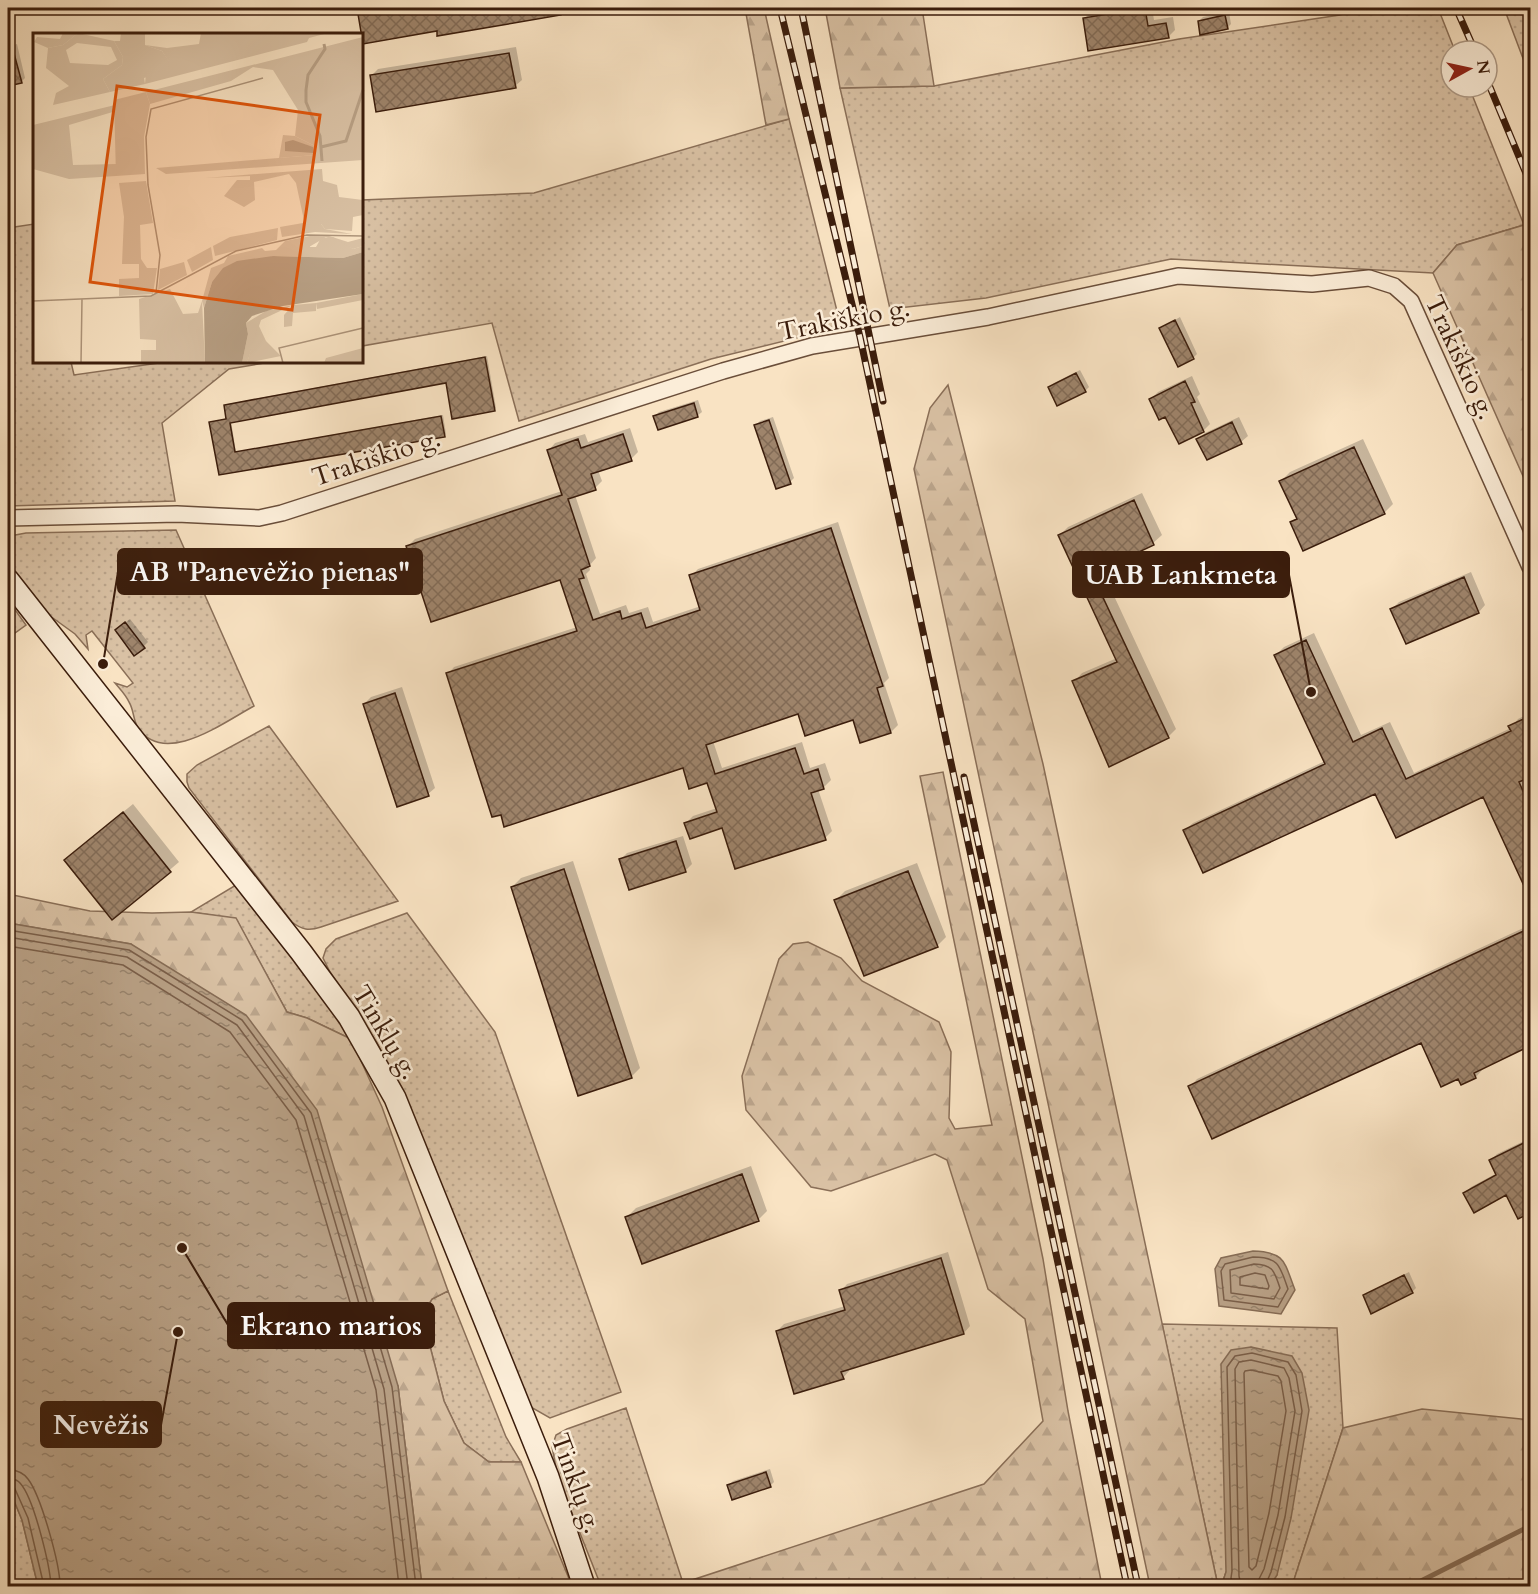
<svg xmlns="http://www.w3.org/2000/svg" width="1538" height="1594" font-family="Cardo,serif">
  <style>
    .green { fill: url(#green-dots); stroke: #8a6f58; stroke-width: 1.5 }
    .forest { fill: url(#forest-firs); stroke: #8a6f58; stroke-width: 1.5 }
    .water { fill: url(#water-ripples); stroke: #866c55; stroke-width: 1.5 }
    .shadow { fill: #0003 }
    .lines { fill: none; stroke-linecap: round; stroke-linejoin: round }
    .shore { stroke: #7a5e48; stroke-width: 1.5 }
    .stream { stroke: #866c55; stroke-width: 5 }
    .building { fill: url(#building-cross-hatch); stroke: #3b1d0c; stroke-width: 1.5 }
    .minor-casing { stroke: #6a4e3a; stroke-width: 18 }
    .secondary-casing { stroke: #3b1d0c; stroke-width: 24 }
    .minor { stroke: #fbedd8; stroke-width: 15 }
    .secondary { stroke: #fbedd8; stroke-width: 21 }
    .rail-casing { stroke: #3b1d0c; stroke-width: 7 }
    .rail { stroke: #fbedd8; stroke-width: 4.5; stroke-dasharray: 14; stroke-linecap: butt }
    .labels { text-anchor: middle; stroke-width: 5; stroke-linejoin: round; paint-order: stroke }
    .street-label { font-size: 26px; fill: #3b1d0c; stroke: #fbedd8 }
    .inset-river { fill: none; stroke: #b8a085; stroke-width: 3 }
    .inset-road { fill: none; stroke: #ad947a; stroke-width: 1.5 }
    .view { fill: #df560c; fill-opacity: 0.15; stroke: #df560c; stroke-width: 3 }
    .inset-edge { fill: none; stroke: #3b1d0c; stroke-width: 3 }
    .leader { fill: none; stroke: #3b1d0c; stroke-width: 2 }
    .callout-dot { fill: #3b1d0c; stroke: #fbedd8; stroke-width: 2 }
    .callout { fill: #3b1d0c; stroke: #3b1d0c; stroke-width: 2 }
    .callout-label { font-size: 27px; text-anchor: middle; font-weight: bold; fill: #fff }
  </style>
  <defs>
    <pattern id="green-dots" width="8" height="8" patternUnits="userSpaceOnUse" patternTransform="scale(1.5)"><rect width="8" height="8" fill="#d9c1a4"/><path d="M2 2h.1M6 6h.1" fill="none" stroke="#bba58c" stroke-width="1.8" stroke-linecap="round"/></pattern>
    <pattern id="forest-firs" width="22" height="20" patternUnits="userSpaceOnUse" patternTransform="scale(1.5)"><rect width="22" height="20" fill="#d9c1a4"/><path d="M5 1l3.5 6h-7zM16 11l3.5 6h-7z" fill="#bba58c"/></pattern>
    <pattern id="water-ripples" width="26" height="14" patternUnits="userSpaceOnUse" patternTransform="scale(1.5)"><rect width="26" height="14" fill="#b8a085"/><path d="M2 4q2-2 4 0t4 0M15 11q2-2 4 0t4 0" fill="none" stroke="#97826b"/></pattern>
    <pattern id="building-cross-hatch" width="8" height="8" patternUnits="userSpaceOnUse" patternTransform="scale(1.5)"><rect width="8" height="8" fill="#9e846b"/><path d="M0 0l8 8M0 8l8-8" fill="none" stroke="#826b56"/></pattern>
  </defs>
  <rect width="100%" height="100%" fill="#f9e3c3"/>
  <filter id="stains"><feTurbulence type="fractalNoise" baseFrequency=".00333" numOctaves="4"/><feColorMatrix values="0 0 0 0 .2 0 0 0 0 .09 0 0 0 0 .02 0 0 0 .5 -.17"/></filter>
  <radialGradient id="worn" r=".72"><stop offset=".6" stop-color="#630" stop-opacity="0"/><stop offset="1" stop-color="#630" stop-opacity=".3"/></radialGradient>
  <!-- green -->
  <path class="green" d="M1365 8H1438L1455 51H1451V87H1469L1524 225 1457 245 1433 273 1171 259 986 298 890 309 840 88 934 86 1179 39 1340 15Z
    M1504 8H1530V77Z
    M789 119 841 327 711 359 519 421 492 323 362 346V200L534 193Z
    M34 224V362H71L74 375 166 362H270L229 369 162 423 175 501 8 506V228Z
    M176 530 254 706C224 722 165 767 138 728 133 720 134 710 129 702 126 695 120 689 115 683L127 687 133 683 92 631 86 635 88 649 75 634 46 613 8 562V539L10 536 26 533Z
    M8 600 26 625 8 638Z
    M269 726 398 901 321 927C309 931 302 930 292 922L189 788 187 782V774L197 765Z
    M236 885 323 995 351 1039 307 1018 287 1012 236 919 191 912Z
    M407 913 495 1032 621 1392 550 1418 529 1406 392 1072 377 1043 330 972 323 958 326 949 336 939Z
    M448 1291 506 1437 521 1462H489L464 1443 444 1401 422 1315 432 1299Z
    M1162 1324 1337 1328 1343 1428 1292 1586H1270L1277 1575 1226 1572 1223 1581 1231 1586H1218Z
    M626 1408 683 1583 681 1586H601L558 1478 552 1447 556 1435 567 1429Z
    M8 1486 22 1520 38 1586H28L13 1579 8 1560Z"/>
  <!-- forest -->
  <path class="forest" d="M745 8H764L789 119 766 125Z
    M825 8H922L934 86 840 88Z
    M1524 225 1530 242V492L1433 273 1457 245Z
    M948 385 1043 764 1218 1586H1150L914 469 930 408Z
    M943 772 1043 1259 1068 1411 1102 1586H681L683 1583 984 1484 1043 1421 1025 1319 988 1289 947 1160 935 1154 831 1191 811 1187 746 1110 742 1076 779 959 793 944 808 942 841 958 862 981 939 1022 951 1052 949 1118 955 1129 992 1125 920 776Z
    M8 894 90 911 152 913 191 912 236 918 287 1012 307 1018 351 1039 382 1107 448 1291 432 1299 422 1315 444 1401 464 1443 489 1462H521L572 1586H422L398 1386 131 944 8 923Z
    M1422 1409 1530 1420V1586H1292L1343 1428Z"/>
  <!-- water -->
  <path class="water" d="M8 923 131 944 246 1015 317 1110 398 1386 422 1586H38L22 1520 8 1486Z
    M1253 1251C1286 1252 1284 1262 1295 1290L1281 1314 1219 1306 1215 1269 1221 1258Z
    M1251 1347 1292 1356 1302 1373 1309 1410 1291 1518 1277 1575 1270 1586H1231L1223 1581 1226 1572 1221 1364 1231 1350Z"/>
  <!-- shadow -->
  <path class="shadow" d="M359 8H557L365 42Z
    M1118 8H1152L1154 20 1173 17 1175 30 1168 37 1084 19 1091 12Z
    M1229 12 1231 24 1227 28 1199 21 1203 17Z
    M17 44 25 78 21 82 8 85V47Z
    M516 47 522 80 515 86 371 76 378 69Z
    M1180 317 1197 354 1193 358 1161 328Z
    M487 356 496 408 494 410 447 381 231 421 236 452 443 415 446 434 445 435 220 473 211 422 228 418 225 406 227 404Z
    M1080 370 1089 387 1085 391 1050 387 1054 383Z
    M1192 376 1200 394 1197 397 1210 424 1203 431 1166 415 1151 399 1158 392Z
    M698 400 702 412 697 416H655L659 412Z
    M773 417 794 478 790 482 756 425 760 421Z
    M1239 417 1248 436 1241 442 1198 439 1205 433Z
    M630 428 638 452 631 459 598 470 602 481 595 488 575 495 596 558 589 566 590 570 586 574 600 614 626 605 629 613 648 607 653 622 701 606 691 576 698 569 838 522 889 678 884 683 898 725 891 732 861 742 854 719 799 712 713 741 722 768 802 742 810 768 825 763 831 780 824 787 818 789 832 831 825 838 686 823 693 816 717 808 708 781 684 766 448 674 454 667 577 627 561 578 408 546 415 539 562 491 549 450 555 443 585 434 588 442Z
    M1363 439 1393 504 1384 513 1292 522 1297 517 1281 481 1290 472Z
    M1142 493 1162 535 1153 543 1101 568 1176 729 1168 737 1074 682 1082 673 1117 658 1060 535 1068 527Z
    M1471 572 1485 605 1479 612 1406 642 1392 609 1399 602Z
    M130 619 148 642 144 646 121 626Z
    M1314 633 1361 735 1390 722 1414 773 1511 728 1518 719 1530 713V775L1527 777 1530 784V889L1528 890 1484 795 1376 792 1185 830 1193 823 1325 761 1276 655 1284 647Z
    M402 687 435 788 428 794 364 704 371 697Z
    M133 804 179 862 113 918 75 851Z
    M683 836 692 864 685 871 621 859 627 853Z
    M573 861 640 1068 631 1077 512 887 521 878Z
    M917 863 946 937 937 946 836 900 845 891Z
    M1530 925V1045L1482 1067 1483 1069 1476 1077H1459L1422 1041 1190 1087 1197 1079Z
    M1530 1138V1211L1518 1217 1507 1193H1465L1471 1187 1497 1173 1491 1160 1497 1154Z
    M751 1166 767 1211 758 1220 627 1217 636 1208Z
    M948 1252 970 1326 964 1333 849 1368V1371L843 1378 777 1331 784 1324 845 1306 841 1291 847 1284Z
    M1409 1272 1416 1288 1412 1292 1365 1296 1369 1292Z
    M770 1469 774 1482 770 1486 729 1485 733 1481Z"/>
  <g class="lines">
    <!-- shore -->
    <path class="shore" d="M8 930 129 950 242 1020 311 1113 392 1387 416 1586
      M8 937 127 957 237 1025 304 1116 384 1389 408 1586
      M8 946 123 965 230 1032 296 1120 376 1390 399 1586
      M1253 1257C1279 1257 1280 1266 1288 1289L1278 1307 1224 1300 1221 1271 1225 1264Z
      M1254 1264C1274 1265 1274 1271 1280 1288L1274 1299 1231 1293 1230 1270Z
      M1255 1273 1265 1275 1269 1286 1268 1289 1240 1285V1277Z
      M1251 1370 1278 1376 1281 1381 1286 1411 1269 1513 1256 1566 1252 1570 1249 1567 1244 1373 1245 1371Z
      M8 1469C16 1470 23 1472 28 1479 41 1496 60 1564 60 1586
      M8 1478C13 1479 17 1479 20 1483 34 1498 50 1566 51 1586
      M8 1486 15 1489 28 1518 44 1586
      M1234 1586 1231 1578 1232 1571 1227 1367 1235 1356 1252 1353 1288 1362 1296 1375 1302 1411 1285 1517 1271 1572 1265 1586
      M1241 1586 1239 1576 1235 1369 1239 1362 1251 1360 1284 1368 1289 1378 1295 1411 1278 1515 1264 1569 1259 1579 1257 1586"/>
    <!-- stream -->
    <path class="stream" d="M1411 1586 1530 1526"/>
  </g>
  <!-- building -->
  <path class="building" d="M357 8H560L561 15 437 36V31L363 44Z
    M1145 8 1148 26 1166 23 1169 38 1088 51 1083 18Z
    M1225 15 1228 29 1200 35 1198 21Z
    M8 46H12L22 83 8 86Z
    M509 53 516 88 376 112 370 75Z
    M1175 320 1194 359 1178 367 1159 328Z
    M485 357 495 411 452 419 446 383 230 423 235 452 441 416 445 437 219 475 209 422 226 419 224 405Z
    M1076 373 1086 392 1057 406 1048 387Z
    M1185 381 1195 402 1191 403 1204 432 1179 444 1165 417 1159 420 1149 399Z
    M694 403 698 417 658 430 653 416Z
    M769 420 791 484 776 489 754 425Z
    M1232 422 1242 444 1207 460 1196 439Z
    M623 434 632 461 591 474 596 490 568 499 590 566 581 570 584 578 579 579 593 620 620 611 622 619 641 613 646 628 700 610 689 575 831 528 883 686 877 688 891 733 860 743 853 720 805 736 798 714 706 745 715 774 795 748 804 774 818 769 824 789 811 793 826 840 735 869 722 828 690 839 684 823 717 812 707 783 689 789 683 768 504 827 501 815 492 817 446 673 577 631 560 580 431 622 406 546 562 495 547 450 578 439 581 448Z
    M1354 447 1385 514 1303 551 1290 522 1297 519 1279 481Z
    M1134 500 1154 545 1092 574 1169 738 1109 767 1072 681 1117 662 1058 535Z
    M1464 577 1479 613 1406 644 1390 609Z
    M125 622 145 648 134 656 115 630Z
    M1306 640 1353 742 1382 728 1406 779 1511 731 1508 726 1530 716V777L1519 782 1530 807V899L1483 797 1396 838 1375 794 1203 873 1183 830 1325 764 1274 655Z
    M395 693 429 796 397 807 363 704Z
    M123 812 171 872 112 920 64 860Z
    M676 841 686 872 629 890 619 859Z
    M564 869 632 1078 578 1096 511 887Z
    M908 871 938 947 864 976 834 900Z
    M1530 928V1046L1474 1073 1476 1078 1461 1085 1458 1079 1441 1087 1421 1043 1212 1139 1188 1086Z
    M1530 1140V1213L1518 1219 1506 1195 1474 1213 1463 1193 1496 1175 1489 1160Z
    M742 1174 759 1221 642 1264 625 1217Z
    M941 1258 964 1334 841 1372 844 1379 794 1394 776 1331 845 1310 839 1290Z
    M1404 1275 1413 1293 1371 1314 1363 1295Z
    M766 1472 771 1487 732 1500 727 1485Z"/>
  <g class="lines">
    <!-- minor casing -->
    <g class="minor-casing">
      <path id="minor" d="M8 518 177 514 259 518 282 513 723 371 812 346 988 317 1178 276 1312 284 1369 278 1394 286 1411 301 1530 567"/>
    </g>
    <!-- secondary casing -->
    <g class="secondary-casing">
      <path id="secondary" d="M8 580 301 952 349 1017 395 1098 548 1477 584 1586"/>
    </g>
    <!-- minor -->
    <use href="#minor" class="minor"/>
    <!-- secondary -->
    <use href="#secondary" class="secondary"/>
    <!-- rail casing -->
    <g class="rail-casing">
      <path id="rail" d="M780 8 860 337 1127 1586
        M801 8 883 401
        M1456 8 1475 51
        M1487 80 1530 183
        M964 777 1138 1586"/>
    </g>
    <!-- rail -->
    <use href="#rail" class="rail"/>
  </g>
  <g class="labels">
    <!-- street labels -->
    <g class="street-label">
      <text transform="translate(844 319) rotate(-11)" y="9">Trakiškio g.</text>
      <text transform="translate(1461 357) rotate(65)" y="9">Trakiškio g.</text>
      <text transform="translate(376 457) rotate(-18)" y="9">Trakiškio g.</text>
      <text transform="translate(386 1032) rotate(59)" y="9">Tinklų g.</text>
      <text transform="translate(577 1483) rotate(70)" y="9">Tinklų g.</text>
    </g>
  </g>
  <!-- overview -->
  <g transform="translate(33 33)">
    <rect width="330" height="330" fill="#f9e3c3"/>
    <path d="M30 0H45L30 12 15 15 1 9 4 4 27 6ZM88 0H112V12L129 18 136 28V37L111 45 112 51 77 59 70 46 89 32 90 24 81 8H87ZM113 59 117 71 111 104 112 141 83 143 81 67ZM250 102 262 103 284 114 282 122 246 125ZM113 148 120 190 107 192 108 226 114 235H124L120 261 86 263V246L106 245V231H89L91 184 86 150ZM270 190 288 191 292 196 319 201 282 199 249 204 247 194ZM245 195 244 207 182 223 180 213 197 204ZM293 202 315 209 330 205V213L320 216 293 204 276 214 277 203ZM178 214 180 227 159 239 154 227ZM151 229 154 242 125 257 127 236ZM137 256 150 281 165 280 169 268 172 330H108V317H123V307L107 306 106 266ZM330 261V267L284 276 283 270ZM260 272 228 287 214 330H209L215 301 213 290 233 278Z" fill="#d9c1a4"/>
    <path d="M45 0 81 8 90 24 89 32 70 46 77 59 20 72 23 60 36 53 13 35 15 15 30 12ZM44 10 78 14 84 27 75 32 37 30 33 17ZM168 0H295L276 5 274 9 112 51 113 41 135 37 136 29 129 18 112 12 134 15 166 11ZM330 4V127L133 141 123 135 282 122 284 114 262 103 265 77 240 37 220 34 198 48 117 71 113 59ZM82 72 83 78 36 92 40 132 84 131 83 143 36 146 0 136V92ZM289 136 290 148 304 152 306 164 330 167V182L320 184 319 198 292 196 288 191 272 192 263 150 256 141 221 149 222 167 211 174 191 163 204 147H217V143L172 145ZM277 203V214H283L288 205 300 204 320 216 330 213V219L310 225 240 223 179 249 171 275 169 268 178 235 191 230 195 223 229 215 232 218 243 217 252 208ZM283 270V278L260 280 259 293 251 294V282L260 272ZM225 291 233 308 248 323 214 330ZM330 315V330H291L293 325Z" fill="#d9c1a4" fill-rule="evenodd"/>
    <path d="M260 107 280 114 281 120 252 118V109ZM330 219V261L250 273 219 283 213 290 215 301 209 330H172L171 275 179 249 190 235 204 228 240 223 310 225Z" fill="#b8a085"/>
    <path class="inset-river" d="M288 114 313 108 330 57M289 128 287 103 273 69V57L275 42 292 16 291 11"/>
    <path class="inset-road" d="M123 260 127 222 115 152 113 104 118 76 230 45M0 268 118 263 203 218 274 202 330 203M48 330 49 266M250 330 246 315 330 295"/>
    <path class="view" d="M84 53 287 82 259 277 57 249Z"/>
    <rect width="330" height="330" class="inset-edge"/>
  </g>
  <!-- callouts -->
  <path class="leader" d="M103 664L118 572M1311 692L1289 575M182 1248L228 1325M178 1332L161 1425"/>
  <g class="callout-dot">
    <circle cx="103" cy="664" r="6"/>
    <circle cx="1311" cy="692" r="6"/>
    <circle cx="182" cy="1248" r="6"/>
    <circle cx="178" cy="1332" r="6"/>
  </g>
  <g class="callout">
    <rect x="118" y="549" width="304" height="45" rx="6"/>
    <rect x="1073" y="552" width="216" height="45" rx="6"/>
    <rect x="228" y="1303" width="206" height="45" rx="6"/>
    <rect x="41" y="1402" width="120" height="45" rx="6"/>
  </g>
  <g class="callout-label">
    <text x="270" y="581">AB "Panevėžio pienas"</text>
    <text x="1181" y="584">UAB Lankmeta</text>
    <text x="331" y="1335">Ekrano marios</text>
    <text x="101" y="1434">Nevėžis</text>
  </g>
  <!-- margin -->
  <rect width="1538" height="1594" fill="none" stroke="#f9e3c3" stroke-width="30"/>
  <rect x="9" y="9" width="1520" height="1576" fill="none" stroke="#3b1d0c" stroke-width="3"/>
  <rect x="15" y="15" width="1508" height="1564" fill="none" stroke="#3b1d0c" stroke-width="1.5"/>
  <!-- north arrow -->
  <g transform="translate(1469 69) rotate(82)"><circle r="28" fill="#fbedd8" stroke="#ae9a86" stroke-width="1.5"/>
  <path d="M0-4.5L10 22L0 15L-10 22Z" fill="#8f2418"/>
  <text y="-9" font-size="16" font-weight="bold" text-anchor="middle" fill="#3b1d0c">N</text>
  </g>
  <rect width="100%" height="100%" filter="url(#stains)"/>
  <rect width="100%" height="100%" fill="url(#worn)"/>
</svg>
